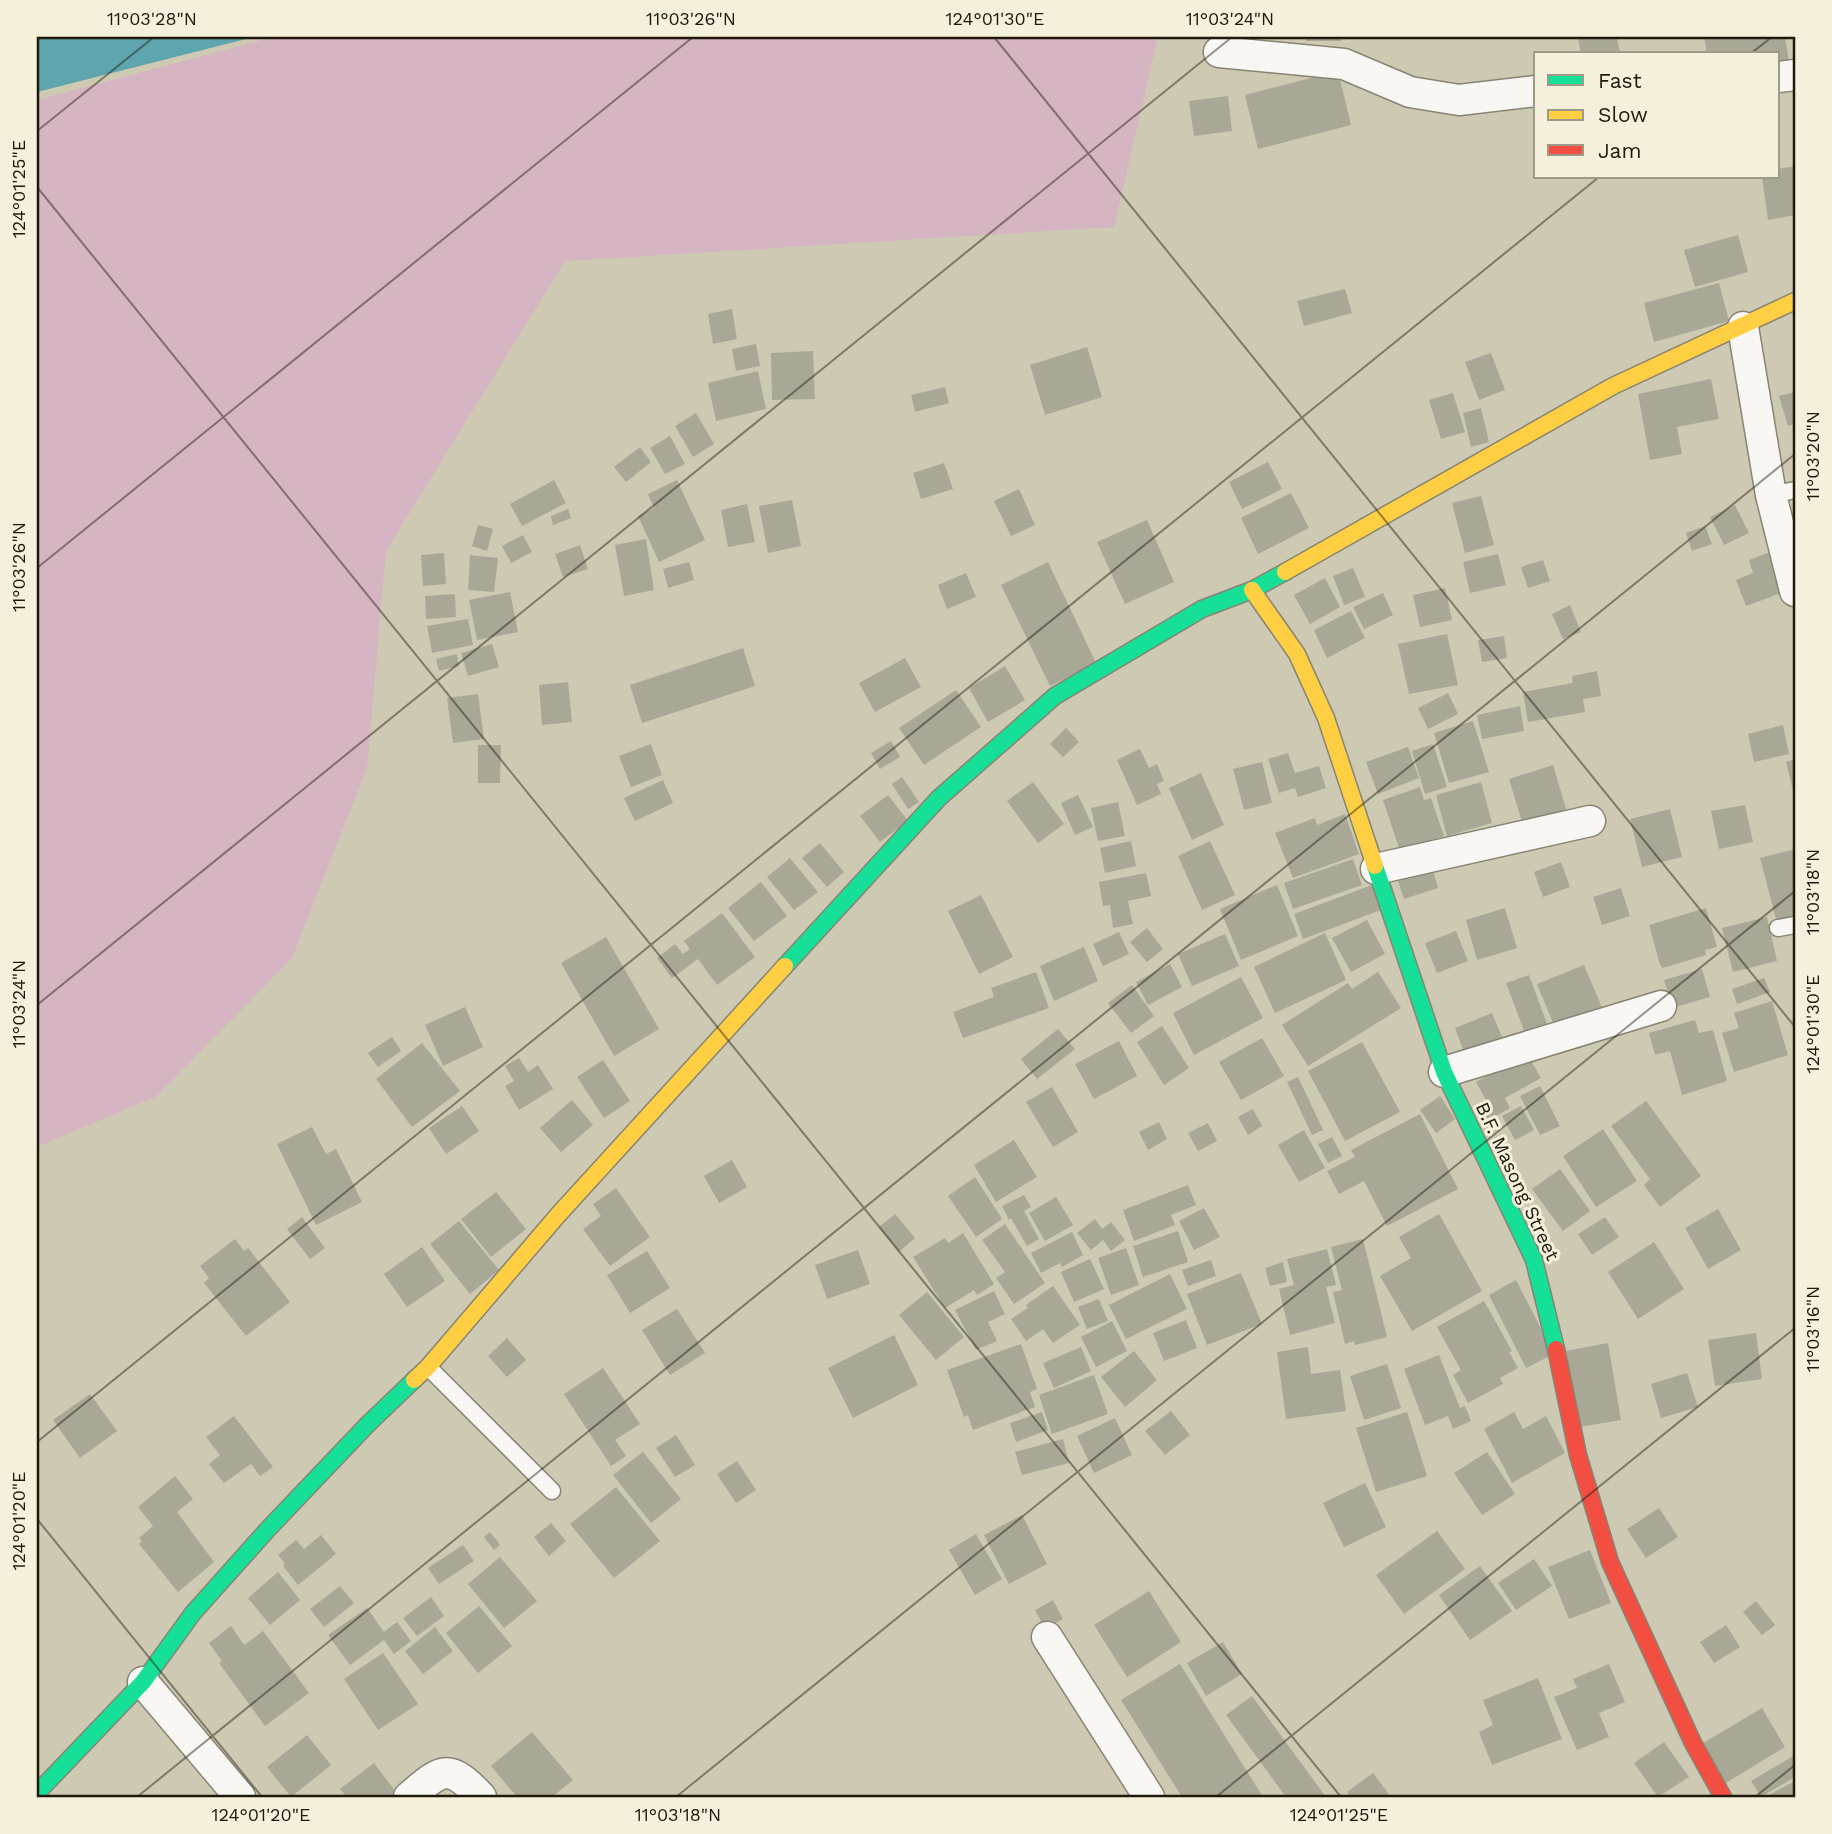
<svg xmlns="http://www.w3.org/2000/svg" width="1832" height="1834" font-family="'Work Sans',sans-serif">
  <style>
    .green { fill: #d4b5c1 }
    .water { fill: #5fa5ad }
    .building { fill: #a9a796 }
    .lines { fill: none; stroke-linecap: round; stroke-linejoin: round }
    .lane-casing { stroke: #888473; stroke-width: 19 }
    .street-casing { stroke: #888473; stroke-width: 33 }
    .fast-casing { stroke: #888473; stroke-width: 19 }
    .slow-casing { stroke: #888473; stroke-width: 19 }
    .jam-casing { stroke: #888473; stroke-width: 19 }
    .lane { stroke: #f8f7f4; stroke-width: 16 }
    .street { stroke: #f8f7f4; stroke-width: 30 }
    .fast { stroke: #16e098; stroke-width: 16 }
    .slow { stroke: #ffcf43; stroke-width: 16 }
    .jam { stroke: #f24e42; stroke-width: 16 }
    .ticks { fill: none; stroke: #1e190a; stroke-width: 2; stroke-opacity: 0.45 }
    .labels { text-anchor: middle; stroke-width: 6; stroke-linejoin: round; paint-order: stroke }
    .street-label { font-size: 19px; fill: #1e190a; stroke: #f5f0db }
    .neatline { fill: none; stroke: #1e190a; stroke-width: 2.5 }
    .ticks-label { font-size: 18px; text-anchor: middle; fill: #1e190a }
  </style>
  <rect width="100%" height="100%" fill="#cec9b3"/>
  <!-- green -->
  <path class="green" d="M274 37H1158L1114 227 565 261 386 551 367 768 292 958 157 1096 37 1147V100Z"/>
  <!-- water -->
  <path class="water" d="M37 37H254L37 92Z"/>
  <!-- building -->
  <path class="building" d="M1306 37H1341V41H1306Z
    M1578 37H1617L1620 54H1581Z
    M1704 37H1785L1789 61 1778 63V54H1707Z
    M1338 71 1351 125 1258 149 1245 95Z
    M1228 96 1232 131 1194 136 1189 101Z
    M1795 166V215L1768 220 1762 177H1778V169Z
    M1738 235 1748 272 1695 287 1684 250Z
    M1719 283 1729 321 1654 342 1644 303Z
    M1345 289 1352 313 1304 326 1297 301Z
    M732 309 737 339 713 344 708 314Z
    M756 344 760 366 736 371 732 349Z
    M1087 347 1102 397 1045 415 1030 365Z
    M813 351 815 399 772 400 771 353Z
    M1491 353 1505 390 1479 400 1465 362Z
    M758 371 766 409 716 421 708 383Z
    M1711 379 1719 419 1677 427 1682 454 1650 460 1638 394Z
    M945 387 949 403 915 412 911 395Z
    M1795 392V424L1788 426 1779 396Z
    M1453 393 1465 432 1441 439 1429 400Z
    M1481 408 1489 442 1471 447 1463 413Z
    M696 413 714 444 693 457 675 426Z
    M670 436 685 464 665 474 650 448Z
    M640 447 651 462 626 482 614 467Z
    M1268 462 1282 489 1242 509 1229 482Z
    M944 463 953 489 921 499 913 473Z
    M554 480 566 503 522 526 510 504Z
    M677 480 705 540 659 562 638 516 654 508 648 494Z
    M1019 489 1035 525 1011 536 994 501Z
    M1291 493 1309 528 1258 554 1241 518Z
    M1481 496 1494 545 1465 553 1452 503Z
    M792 500 801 546 768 553 759 506Z
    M747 504 755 542 728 547 721 510Z
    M1735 505 1749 533 1724 545 1710 517Z
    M568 509 571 518 553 525 551 516Z
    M1147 520 1174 582 1125 604 1097 542Z
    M478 525 493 529 487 551 472 546Z
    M1705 526 1712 544 1692 551 1686 533Z
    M523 535 532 552 511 563 502 546Z
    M646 539 654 590 624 596 615 545Z
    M580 545 588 569 563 577 555 554Z
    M1770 552 1784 592 1746 606 1736 580 1753 573 1749 560Z
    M444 553 446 584 423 586 421 555Z
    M1498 554 1506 585 1470 593 1463 562Z
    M470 555 498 558 494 592 468 590Z
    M1543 560 1550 581 1528 588 1521 567Z
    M689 562 694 580 668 588 663 569Z
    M1048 562 1096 663 1050 686 1001 585Z
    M1353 568 1365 597 1344 605 1333 576Z
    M966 573 976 597 947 609 938 585Z
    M1325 578 1340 607 1310 624 1294 595Z
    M1445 588 1452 620 1420 627 1413 595Z
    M510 592 518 632 477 640 469 600Z
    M1383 593 1393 615 1364 629 1353 607Z
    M455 594 456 617 426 619 425 596Z
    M1570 605 1581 632 1563 639 1552 614Z
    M1351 611 1365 638 1327 658 1314 630Z
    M468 619 473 645 432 653 427 626Z
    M1447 634 1458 685 1409 694 1398 644Z
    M1504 636 1507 658 1482 662 1478 640Z
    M492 644 499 667 468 676 461 653Z
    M743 648 755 686 642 723 630 685Z
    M457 654 459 666 439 671 436 659Z
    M905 658 921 687 875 712 859 683Z
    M1005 666 1025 700 988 722 969 688Z
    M1597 671 1601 696 1583 699 1585 712 1528 722 1523 692 1573 683 1572 676Z
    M568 682 572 722 542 725 539 685Z
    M956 690 981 727 924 765 899 728Z
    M1448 693 1458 714 1428 729 1418 708Z
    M478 694 484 739 453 743 447 698Z
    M1520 706 1524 731 1482 739 1477 715Z
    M1473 721 1489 772 1449 783 1434 733Z
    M1783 725 1789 754 1754 762 1748 734Z
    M1066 728 1079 742 1063 757 1050 744Z
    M891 741 900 757 880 769 871 753Z
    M651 744 662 775 631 787 619 756Z
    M1433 744 1447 787 1425 794 1412 751Z
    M478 745H501L500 783H478Z
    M1408 747 1419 778 1378 794 1366 762Z
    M1140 749 1149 768 1157 764 1164 781 1157 784 1161 794 1137 805 1117 760Z
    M1288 753 1295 773 1319 766 1326 788 1298 797 1295 788 1279 793 1268 759Z
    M1795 759V795H1794L1786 762Z
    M1262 762 1272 803 1244 810 1233 769Z
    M1553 765 1569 819 1525 832 1509 779Z
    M1201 773 1224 825 1192 840 1169 788Z
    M902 777 919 802 908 809 892 784Z
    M663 780 673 803 635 821 624 798Z
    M1033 782 1064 824 1038 843 1007 801Z
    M1481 782 1492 823 1447 836 1436 795Z
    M1420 787 1424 800 1431 798 1444 836 1400 851 1383 800Z
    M888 795 908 821 880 842 860 816Z
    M1078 795 1093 827 1075 835 1061 803Z
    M1118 802 1125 836 1098 841 1091 808Z
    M1745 805 1753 842 1719 849 1711 811Z
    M1670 809 1682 857 1642 867 1630 819Z
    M1345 814 1359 854 1293 878 1275 833 1315 818 1317 825Z
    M1131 841 1136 866 1105 873 1100 848Z
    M1210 841 1235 895 1202 910 1178 856Z
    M820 843 844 872 827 887 802 858Z
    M1795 849V922L1778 927 1760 858Z
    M790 858 818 892 794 910 767 877Z
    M1353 859 1362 885 1293 909 1284 883Z
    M1561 862 1570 887 1543 897 1534 872Z
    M1431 864 1438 888 1404 899 1396 875Z
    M1146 873 1151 896 1128 901 1133 924 1113 928 1110 905 1103 906 1099 882Z
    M761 882 787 916 754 941 728 908Z
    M1277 885 1298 936 1241 960 1220 909Z
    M1372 885 1381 910 1303 939 1294 914Z
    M1621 888 1630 916 1602 925 1593 897Z
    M981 895 1013 957 979 974 948 911Z
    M1505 908 1517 948 1477 960 1466 920Z
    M1706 908 1717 947 1705 950 1706 955 1663 968 1660 965 1649 925Z
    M722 913 755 957 717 985 698 959 672 978 657 958 675 944 683 954 690 949 684 941Z
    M1767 917 1777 961 1733 972 1722 928Z
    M1367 920 1385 954 1351 972 1332 938Z
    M1147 928 1163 949 1147 962 1130 942Z
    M1456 931 1468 961 1437 973 1425 943Z
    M1119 932 1129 954 1103 966 1093 944Z
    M1325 933 1346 980 1275 1013 1254 967Z
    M1225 934 1239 966 1192 986 1178 954Z
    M606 937 659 1029 614 1056 561 963Z
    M1084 947 1098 981 1054 1001 1040 966Z
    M1170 964 1182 987 1148 1005 1136 982Z
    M1584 965 1603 1010 1556 1030 1537 984Z
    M1702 969 1710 997 1672 1008 1664 980Z
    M1036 972 1049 1008 963 1038 953 1012 994 997 991 988Z
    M1378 972 1401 1008 1308 1066 1282 1025 1348 983 1352 989Z
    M1529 975 1550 1032 1528 1041 1506 983Z
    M1241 977 1263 1018 1194 1055 1173 1013Z
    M1764 978 1770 992 1737 1004 1732 989Z
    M1132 985 1154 1016 1131 1033 1108 1003Z
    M1772 1001 1788 1055 1734 1072 1722 1033 1739 1028 1734 1013Z
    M465 1007 483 1047 443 1066 425 1025Z
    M1492 1013 1502 1037 1464 1052 1455 1028Z
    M1695 1020 1699 1033 1713 1030 1727 1081 1682 1095 1670 1051 1655 1055 1649 1033Z
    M1162 1026 1189 1068 1164 1085 1137 1042Z
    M1058 1029 1075 1049 1037 1079 1021 1059Z
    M392 1037 401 1051 378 1067 368 1053Z
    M1262 1038 1284 1076 1241 1100 1219 1062Z
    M1119 1041 1137 1076 1094 1099 1075 1064Z
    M1362 1042 1400 1112 1345 1141 1308 1071Z
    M422 1043 460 1091 412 1127 376 1079Z
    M1527 1054 1541 1078 1505 1098 1510 1108 1485 1122 1477 1105 1486 1100 1476 1082Z
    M519 1058 528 1072 538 1065 553 1089 519 1110 505 1086 514 1081 505 1066Z
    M603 1060 630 1101 604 1118 577 1077Z
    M1298 1077 1323 1130 1312 1135 1287 1082Z
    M1540 1086 1560 1126 1540 1135 1520 1096Z
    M1052 1087 1078 1132 1053 1147 1026 1102Z
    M1440 1096 1455 1119 1436 1133 1420 1110Z
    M572 1100 593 1125 561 1152 540 1128Z
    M1646 1101 1701 1176 1660 1207 1644 1185 1650 1179 1611 1126Z
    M462 1106 479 1131 446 1154 429 1128Z
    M1521 1106 1534 1130 1515 1140 1502 1116Z
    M1253 1109 1262 1126 1248 1135 1238 1117Z
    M1420 1114 1458 1189 1387 1226 1364 1181 1339 1194 1327 1171 1355 1157 1351 1150Z
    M1159 1122 1167 1139 1148 1150 1139 1132Z
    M1208 1123 1217 1141 1198 1151 1188 1133Z
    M312 1127 326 1154 336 1149 362 1202 316 1225 277 1144Z
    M1603 1129 1637 1181 1596 1207 1563 1156Z
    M1304 1130 1325 1168 1299 1182 1278 1145Z
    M1332 1137 1342 1156 1328 1163 1318 1144Z
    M1014 1140 1037 1177 996 1202 974 1165Z
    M732 1160 747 1187 719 1203 704 1176Z
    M1560 1169 1590 1211 1563 1231 1532 1189Z
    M975 1177 1002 1219 976 1237 948 1196Z
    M1188 1185 1196 1205 1171 1215 1175 1225 1134 1241 1123 1210Z
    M616 1188 650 1237 610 1266 583 1229 601 1216 593 1204Z
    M496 1192 526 1229 491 1257 461 1219Z
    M1024 1195 1031 1207 1024 1211 1039 1239 1027 1246 1011 1218 1009 1220 1002 1206Z
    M1056 1197 1073 1225 1045 1241 1029 1213Z
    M1204 1208 1220 1237 1194 1250 1179 1221Z
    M1718 1209 1741 1250 1708 1269 1685 1228Z
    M895 1214 915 1238 899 1252 879 1227Z
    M1439 1214 1482 1291 1412 1331 1380 1276 1411 1258 1399 1237Z
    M302 1217 325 1248 310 1259 287 1229Z
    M1605 1217 1619 1237 1592 1255 1578 1234Z
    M1095 1219 1102 1229 1111 1222 1125 1240 1111 1251 1103 1240 1091 1250 1077 1233Z
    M459 1221 499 1270 470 1294 430 1244Z
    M1005 1224 1045 1283 1014 1304 996 1278 1005 1272 982 1240Z
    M1178 1231 1188 1262 1143 1277 1133 1246Z
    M1072 1232 1083 1255 1062 1267 1060 1263 1041 1273 1031 1253Z
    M963 1233 994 1284 977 1295 974 1290 945 1308 913 1257 945 1238 948 1243Z
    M235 1239 244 1251 248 1248 290 1302 246 1336 204 1283 209 1278 200 1266Z
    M1363 1239 1387 1337 1355 1345 1354 1341 1345 1344 1333 1292 1342 1290 1331 1247Z
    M1654 1242 1684 1289 1638 1319 1608 1272Z
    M422 1247 445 1281 407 1307 384 1274Z
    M1126 1248 1139 1285 1111 1295 1098 1258Z
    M1327 1249 1336 1285 1326 1287 1335 1323 1290 1335 1279 1289 1294 1285 1287 1259Z
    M858 1250 870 1284 827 1299 815 1265Z
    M647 1251 670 1288 630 1313 607 1275Z
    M1090 1259 1104 1289 1074 1302 1061 1272Z
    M1211 1260 1216 1276 1188 1286 1182 1270Z
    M1283 1262 1287 1282 1270 1286 1265 1268Z
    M1241 1273 1262 1324 1207 1345 1187 1294Z
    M1170 1274 1187 1309 1126 1339 1109 1305Z
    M1516 1280 1554 1354 1526 1368 1489 1295Z
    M1053 1286 1080 1325 1053 1343 1043 1329 1026 1341 1011 1319 1028 1308 1026 1305Z
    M994 1291 1005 1314 988 1322 997 1341 976 1350 955 1310Z
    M927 1292 964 1337 936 1360 899 1315Z
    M1099 1299 1108 1321 1087 1329 1078 1307Z
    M1484 1301 1512 1351 1509 1352 1518 1368 1500 1378 1503 1384 1468 1403 1453 1375 1461 1370 1437 1327Z
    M677 1309 705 1353 670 1375 642 1330Z
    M1186 1320 1197 1348 1164 1361 1153 1333Z
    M1112 1321 1127 1351 1096 1367 1081 1337Z
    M1756 1333 1762 1379 1715 1386 1708 1340Z
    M894 1335 918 1385 853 1418 828 1368Z
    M507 1338 526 1360 507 1377 488 1356Z
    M1608 1343 1621 1420 1580 1427 1566 1351Z
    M1021 1344 1037 1389 1030 1392 1035 1407 973 1430 968 1415 964 1417 947 1370Z
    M1081 1347 1091 1371 1054 1388 1043 1363Z
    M1308 1347 1311 1374 1340 1370 1346 1411 1286 1419 1277 1352Z
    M1134 1351 1157 1380 1125 1407 1101 1377Z
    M1439 1355 1460 1408 1465 1406 1471 1421 1453 1429 1448 1416 1425 1425 1404 1369Z
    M1387 1364 1401 1408 1364 1420 1350 1376Z
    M603 1368 640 1424 615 1440 626 1456 611 1466 564 1394Z
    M1687 1373 1698 1407 1661 1418 1651 1384Z
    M1094 1375 1108 1414 1052 1434 1039 1395Z
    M90 1394 117 1431 80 1458 53 1420Z
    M1171 1411 1190 1435 1165 1455 1145 1431Z
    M1042 1412 1048 1430 1016 1442 1010 1423Z
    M1407 1412 1427 1476 1376 1492 1356 1428Z
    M1514 1412 1523 1429 1546 1416 1565 1453 1512 1483 1484 1429Z
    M234 1416 273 1467 260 1476 251 1464 224 1483 209 1464 220 1455 206 1437Z
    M1115 1418 1132 1455 1094 1473 1077 1436Z
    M676 1435 695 1465 675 1477 656 1448Z
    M1063 1439 1069 1463 1022 1475 1015 1452Z
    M643 1452 681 1499 651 1523 613 1475Z
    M1487 1452 1515 1494 1482 1515 1454 1473Z
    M737 1461 756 1490 736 1503 717 1474Z
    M175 1476 193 1499 177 1512 214 1562 178 1592 139 1544 142 1541 139 1538 153 1526 138 1507Z
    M1365 1483 1386 1527 1344 1547 1323 1503Z
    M616 1487 660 1541 614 1578 570 1524Z
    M1659 1508 1678 1537 1646 1558 1627 1529Z
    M1022 1515 1047 1564 1009 1584 984 1535Z
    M551 1523 566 1541 549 1556 534 1537Z
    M1437 1531 1465 1569 1404 1614 1376 1575Z
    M490 1532 500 1545 494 1550 484 1537Z
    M976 1534 1002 1579 975 1595 949 1550Z
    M321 1535 336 1554 298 1585 283 1566 285 1564 278 1555 296 1540 304 1549Z
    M463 1545 474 1561 439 1584 428 1568Z
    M1590 1550 1611 1603 1569 1619 1548 1567Z
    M500 1557 537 1601 504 1628 468 1584Z
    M1534 1559 1552 1586 1516 1610 1498 1583Z
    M1480 1566 1512 1611 1470 1640 1439 1595Z
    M278 1572 300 1600 270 1625 248 1598Z
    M340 1586 354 1603 324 1627 310 1609Z
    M1149 1591 1181 1642 1127 1677 1094 1625Z
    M431 1597 444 1616 417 1636 403 1618Z
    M1053 1600 1063 1619 1045 1629 1035 1610Z
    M1756 1601 1775 1625 1762 1635 1743 1612Z
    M479 1606 512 1646 478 1673 446 1633Z
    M367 1608 384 1632 397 1622 411 1641 394 1654 384 1640 350 1665 328 1635Z
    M1726 1625 1740 1647 1714 1663 1700 1642Z
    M231 1626 244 1645 263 1631 309 1693 265 1726 219 1663 222 1661 209 1643Z
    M435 1627 453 1651 423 1674 405 1651Z
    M1223 1642 1242 1674 1206 1696 1187 1663Z
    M383 1653 418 1704 378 1730 344 1679Z
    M1180 1664 1263 1797H1182L1121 1700Z
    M1609 1664 1625 1702 1599 1713 1609 1737 1577 1750 1554 1697 1577 1688 1573 1679Z
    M1538 1678 1562 1739 1492 1765 1479 1732 1493 1725 1483 1700Z
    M1252 1696 1326 1797H1286L1226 1715Z
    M1762 1708 1785 1747 1724 1784 1700 1745Z
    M532 1732 573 1780 552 1797H517L491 1766Z
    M307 1735 331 1765 291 1797 267 1767Z
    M1664 1742 1689 1777 1658 1797 1634 1763Z
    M1795 1755V1777L1761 1797 1751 1781Z
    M374 1763 396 1792 389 1797H347L340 1789Z
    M1373 1773 1391 1797H1350L1347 1792Z
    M1795 1781V1797H1765Z"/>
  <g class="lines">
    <!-- lane casing -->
    <g class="lane-casing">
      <path id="lane" d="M1771 495 1795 490
        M1778 928 1795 925
        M428 1367 552 1491"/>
    </g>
    <!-- street casing -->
    <g class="street-casing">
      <path id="street" d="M1219 52 1344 64 1410 92 1459 100 1536 91
        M1778 77 1795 75
        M1743 327 1771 495 1795 591
        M1376 869 1590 821
        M1444 1072 1661 1006
        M1047 1637 1149 1797
        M143 1682 240 1797
        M409 1797C442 1769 448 1762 481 1797"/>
    </g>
    <!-- fast casing -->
    <g class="fast-casing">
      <path id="fast" d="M1375 866 1444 1072 1534 1260 1556 1349
        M785 966 939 798 1055 696 1202 609 1252 590 1285 572
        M37 1793 143 1682 193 1613 269 1528 368 1424 414 1380"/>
    </g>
    <!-- slow casing -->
    <g class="slow-casing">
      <path id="slow" d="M1285 572 1613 386 1795 301
        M1252 590 1297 654 1326 718 1375 866
        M414 1380 428 1367 558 1215 785 966"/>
    </g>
    <!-- jam casing -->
    <g class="jam-casing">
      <path id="jam" d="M1556 1349 1578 1455 1610 1562 1693 1743 1723 1797"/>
    </g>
    <!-- lane -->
    <use href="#lane" class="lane"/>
    <!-- street -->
    <use href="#street" class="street"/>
    <!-- fast -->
    <use href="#fast" class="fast"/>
    <!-- slow -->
    <use href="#slow" class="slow"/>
    <!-- jam -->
    <use href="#jam" class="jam"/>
  </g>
  <!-- ticks -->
  <path class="ticks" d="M994 37 1795 1027M1750 54 1772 37M37 131 154 37M37 187 1341 1797M37 568 693 37M37 1005 1232 37M37 1442 1599 177M37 1519 262 1797M137 1797 1795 454M676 1797 1795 891M1216 1797 1795 1328M1755 1797 1795 1765"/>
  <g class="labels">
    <!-- street labels -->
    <g class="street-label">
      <text transform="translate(1518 1181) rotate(65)" y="7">B.F. Masong Street</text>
    </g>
  </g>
  <!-- border -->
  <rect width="1832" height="1834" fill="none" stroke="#f5f0db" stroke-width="77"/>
  <!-- legend -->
  <rect x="1534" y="52" width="245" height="126" fill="#f5f0db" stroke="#9f9a87" stroke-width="2"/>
  <rect x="1548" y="75" width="35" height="10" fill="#16e098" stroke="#9f9a87" stroke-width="2"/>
  <text x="1598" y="88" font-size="21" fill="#1e190a">Fast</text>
  <rect x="1548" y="110" width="35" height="10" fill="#ffcf43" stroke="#9f9a87" stroke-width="2"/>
  <text x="1598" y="122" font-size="21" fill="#1e190a">Slow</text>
  <rect x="1548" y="145" width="35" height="10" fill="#f24e42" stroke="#9f9a87" stroke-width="2"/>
  <text x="1598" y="158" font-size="21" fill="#1e190a">Jam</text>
  <rect x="38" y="38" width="1756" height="1758" class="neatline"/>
  <g class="ticks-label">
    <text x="152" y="25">11°03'28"N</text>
    <text x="691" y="25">11°03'26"N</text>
    <text x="995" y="25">124°01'30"E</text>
    <text x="1230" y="25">11°03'24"N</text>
    <text transform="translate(19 189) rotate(-90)" y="6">124°01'25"E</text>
    <text transform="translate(1813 456) rotate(-90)" y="6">11°03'20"N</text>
    <text transform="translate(19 567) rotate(-90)" y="6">11°03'26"N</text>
    <text transform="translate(1813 892) rotate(-90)" y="6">11°03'18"N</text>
    <text transform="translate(19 1004) rotate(-90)" y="6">11°03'24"N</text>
    <text transform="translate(1813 1024) rotate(-90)" y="6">124°01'30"E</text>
    <text transform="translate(1813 1329) rotate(-90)" y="6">11°03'16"N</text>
    <text transform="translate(19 1521) rotate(-90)" y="6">124°01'20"E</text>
    <text x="261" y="1821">124°01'20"E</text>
    <text x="678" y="1821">11°03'18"N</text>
    <text x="1339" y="1821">124°01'25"E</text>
  </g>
</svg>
